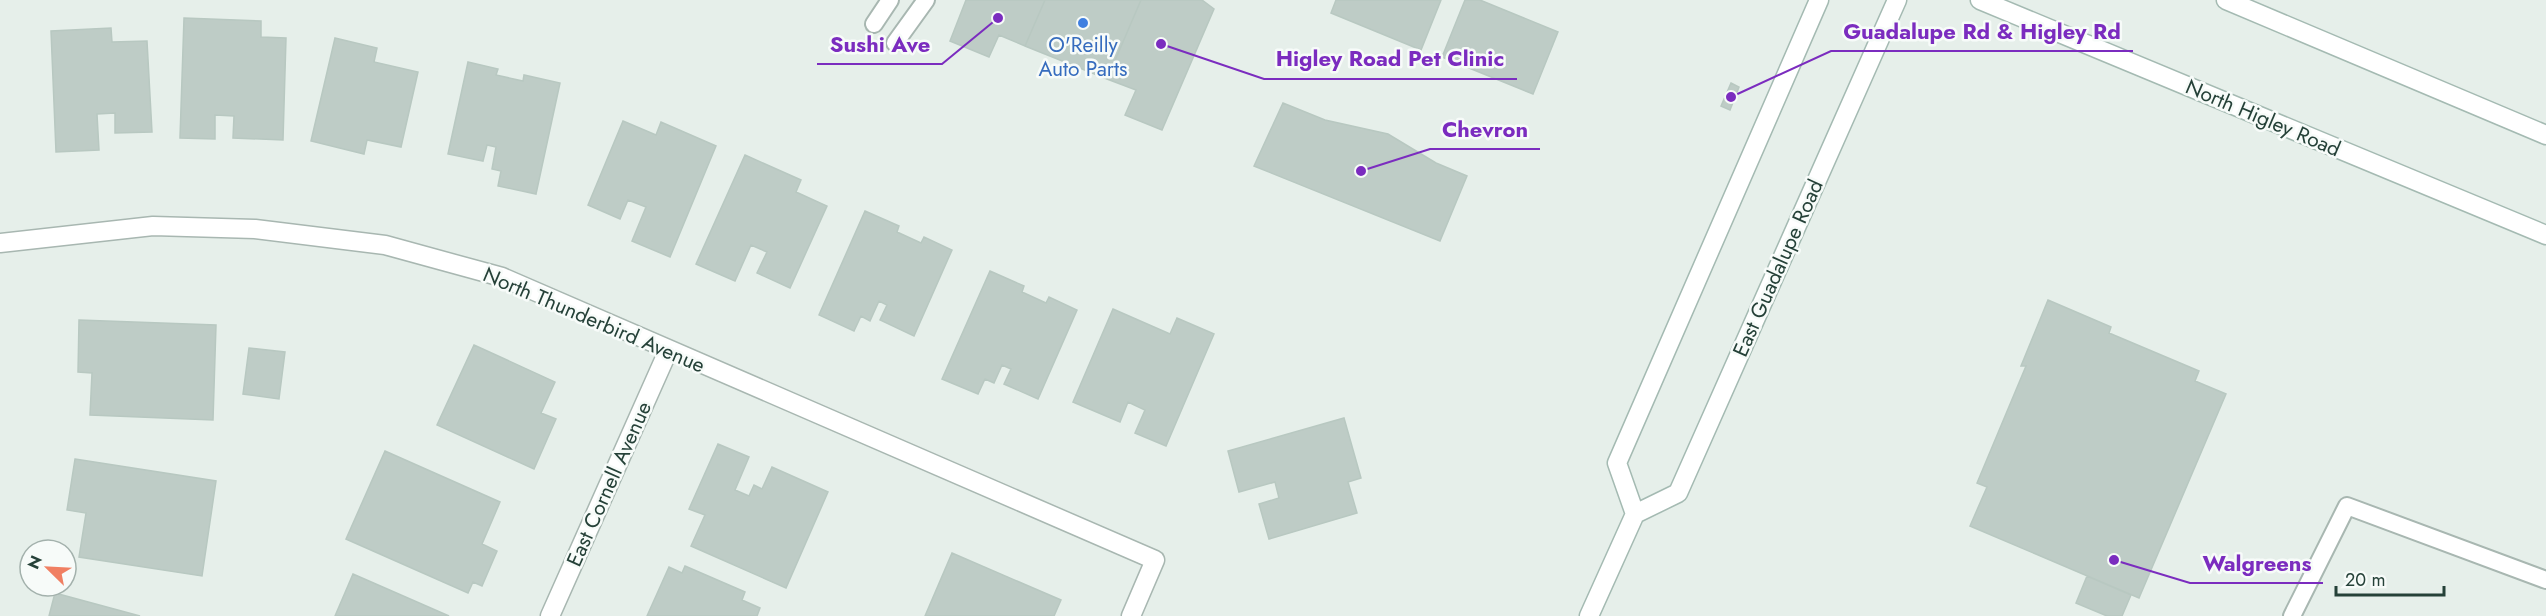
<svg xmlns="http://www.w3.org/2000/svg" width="2546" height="616" font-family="Jost,sans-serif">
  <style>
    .building { fill: #beccc6; stroke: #b8c8c1; stroke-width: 1.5 }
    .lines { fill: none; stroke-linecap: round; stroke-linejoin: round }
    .lane-casing { stroke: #a8b7b1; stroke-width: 20 }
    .street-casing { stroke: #a8b7b1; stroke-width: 21 }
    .secondary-casing { stroke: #a4bab2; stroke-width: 21 }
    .lane { stroke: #fff; stroke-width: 16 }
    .street { stroke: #fff; stroke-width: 18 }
    .secondary { stroke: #fff; stroke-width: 18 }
    .shop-dot { fill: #3f7fe0; stroke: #f7fbf9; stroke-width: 2 }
    .labels { text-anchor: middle; stroke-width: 5; stroke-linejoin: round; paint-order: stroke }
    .shop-label { font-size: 21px; fill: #366cbe; stroke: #f7fbf9 }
    .street-label { font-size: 21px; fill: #254138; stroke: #f7fbf9 }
    .leader { fill: none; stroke: #7b2cbf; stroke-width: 2 }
    .callout-dot { fill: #7b2cbf; stroke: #f7fbf9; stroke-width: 2 }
    .callout-label { font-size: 22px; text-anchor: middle; font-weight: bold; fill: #7b2cbf; stroke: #f7fbf9; stroke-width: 5; stroke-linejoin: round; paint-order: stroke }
  </style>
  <rect width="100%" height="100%" fill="#e6efea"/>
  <!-- building -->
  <path class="building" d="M966 0H1045L1025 46 999 35 989 57 950 41Z
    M1045 0H1141L1107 79 1025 46Z
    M1141 0H1202L1214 9 1162 130 1125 115 1136 90 1107 79Z
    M1336 0H1441L1421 50 1331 13Z
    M1465 0H1480L1558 32 1533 94 1442 57Z
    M184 18 261 21V37L286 38 283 140 233 138 234 116 215 115V139L180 138Z
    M111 28 112 42 147 41 152 132 115 133V113L97 114 99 150 56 152 51 31Z
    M335 38 377 48 374 62 418 72 401 147 367 140 364 154 311 141Z
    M468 62 498 69 496 75 523 81 524 75 560 83 536 194 498 186 501 171 492 169 496 147 487 145 483 161 448 154Z
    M1731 83 1739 87 1730 110 1721 106Z
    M1283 103 1325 120 1388 134 1436 163 1467 176 1440 241 1254 166Z
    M623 121 656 135 661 122 716 146 670 257 632 241 646 207 628 200 620 219 588 205Z
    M745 155 801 180 796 192 827 206 790 288 757 273 767 252 751 245 735 281 696 264Z
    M865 211 899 226 897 232 921 243 924 237 952 250 914 336 880 320 887 305 879 301 870 321 861 316 854 331 819 315Z
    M990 271 1024 286 1022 292 1046 303 1049 297 1077 310 1038 399 1004 384 1011 369 1002 365 994 383 985 379 978 394 942 379Z
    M2048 300 2111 327 2109 333 2199 371 2195 381 2226 394 2139 598 1970 526 1987 487 1977 483 2026 366H2021Z
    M1113 309 1170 334 1177 318 1214 334 1166 446 1135 433 1145 410 1128 402 1120 422 1073 402Z
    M79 320 216 325 213 420 90 415 92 373 78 372Z
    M474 345 555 382 541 413 556 419 534 469 437 425Z
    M249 348 285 352 279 399 243 394Z
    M1344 418 1361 478 1348 482 1357 513 1269 539 1259 504 1279 498 1275 482 1239 492 1228 451Z
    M718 444 749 457 735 490 749 496 754 485 762 489 772 467 828 492 786 588 691 546 705 515 689 509Z
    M385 451 500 502 482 544 497 551 482 586 473 582 468 593 346 539Z
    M75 459 216 481 202 576 79 557 86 513 67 510Z
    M952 553 1061 600 1054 616H925Z
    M685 566 745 592 742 600 760 608 757 616H647L669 567 682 573Z
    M353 574 449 616H335Z
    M2087 576 2131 595 2122 616H2107L2076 603Z
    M55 593 140 616H49Z"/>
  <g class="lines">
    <!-- lane casing -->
    <g class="lane-casing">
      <path id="lane" d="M874 24 890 0
        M895 43 926 0
        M2292 616 2347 506 2546 580"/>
    </g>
    <!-- street casing -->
    <g class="street-casing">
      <path id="street" d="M0 243 153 226 255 229 385 245 502 277 1155 560 1131 616
        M550 616 668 351"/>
    </g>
    <!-- secondary casing -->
    <g class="secondary-casing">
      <path id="secondary" d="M1980 0 2546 235
        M2226 0 2546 135
        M1635 514 1617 463 1819 0
        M1589 616 1635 514 1678 493 1897 0"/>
    </g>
    <!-- lane -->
    <use href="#lane" class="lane"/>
    <!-- street -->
    <use href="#street" class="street"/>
    <!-- secondary -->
    <use href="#secondary" class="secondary"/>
  </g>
  <!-- markers -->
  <circle class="shop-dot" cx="1083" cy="23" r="6"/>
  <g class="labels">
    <!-- shop labels -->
    <g class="shop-label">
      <text x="1083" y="52">O'Reilly<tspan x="1083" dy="24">Auto Parts</tspan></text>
    </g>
    <!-- street labels -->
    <g class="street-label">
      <text transform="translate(2263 118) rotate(23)" y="7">North Higley Road</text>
      <text transform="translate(1778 268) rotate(-66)" y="7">East Guadalupe Road</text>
      <text transform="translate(594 320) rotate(23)" y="7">North Thunderbird Avenue</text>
      <text transform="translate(609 484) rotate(-66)" y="7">East Cornell Avenue</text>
    </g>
  </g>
  <!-- callouts -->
  <path class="leader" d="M1731 97L1831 51H2133M998 18L942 64H817M1161 44L1264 79H1517M1361 171L1430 149H1540M2114 560L2190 583H2323"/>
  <g class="callout-dot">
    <circle cx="1731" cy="97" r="6"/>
    <circle cx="998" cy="18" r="6"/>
    <circle cx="1161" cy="44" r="6"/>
    <circle cx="1361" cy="171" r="6"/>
    <circle cx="2114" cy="560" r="6"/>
  </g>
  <g class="callout-label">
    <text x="1982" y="39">Guadalupe Rd &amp; Higley Rd</text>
    <text x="880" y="52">Sushi Ave</text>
    <text x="1390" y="66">Higley Road Pet Clinic</text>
    <text x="1485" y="137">Chevron</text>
    <text x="2257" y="571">Walgreens</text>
  </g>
  <!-- north arrow -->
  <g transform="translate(48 568) rotate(294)"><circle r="28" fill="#f7fbf9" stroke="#a3b1ac" stroke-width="1.5"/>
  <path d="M0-4.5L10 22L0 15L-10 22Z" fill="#f07f62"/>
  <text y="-9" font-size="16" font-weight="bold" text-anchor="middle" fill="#254138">N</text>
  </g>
  <!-- scale -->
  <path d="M2336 586v9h108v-9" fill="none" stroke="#254138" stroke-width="3"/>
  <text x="2345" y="586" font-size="18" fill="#254138" stroke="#f7fbf9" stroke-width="4.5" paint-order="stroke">20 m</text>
</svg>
